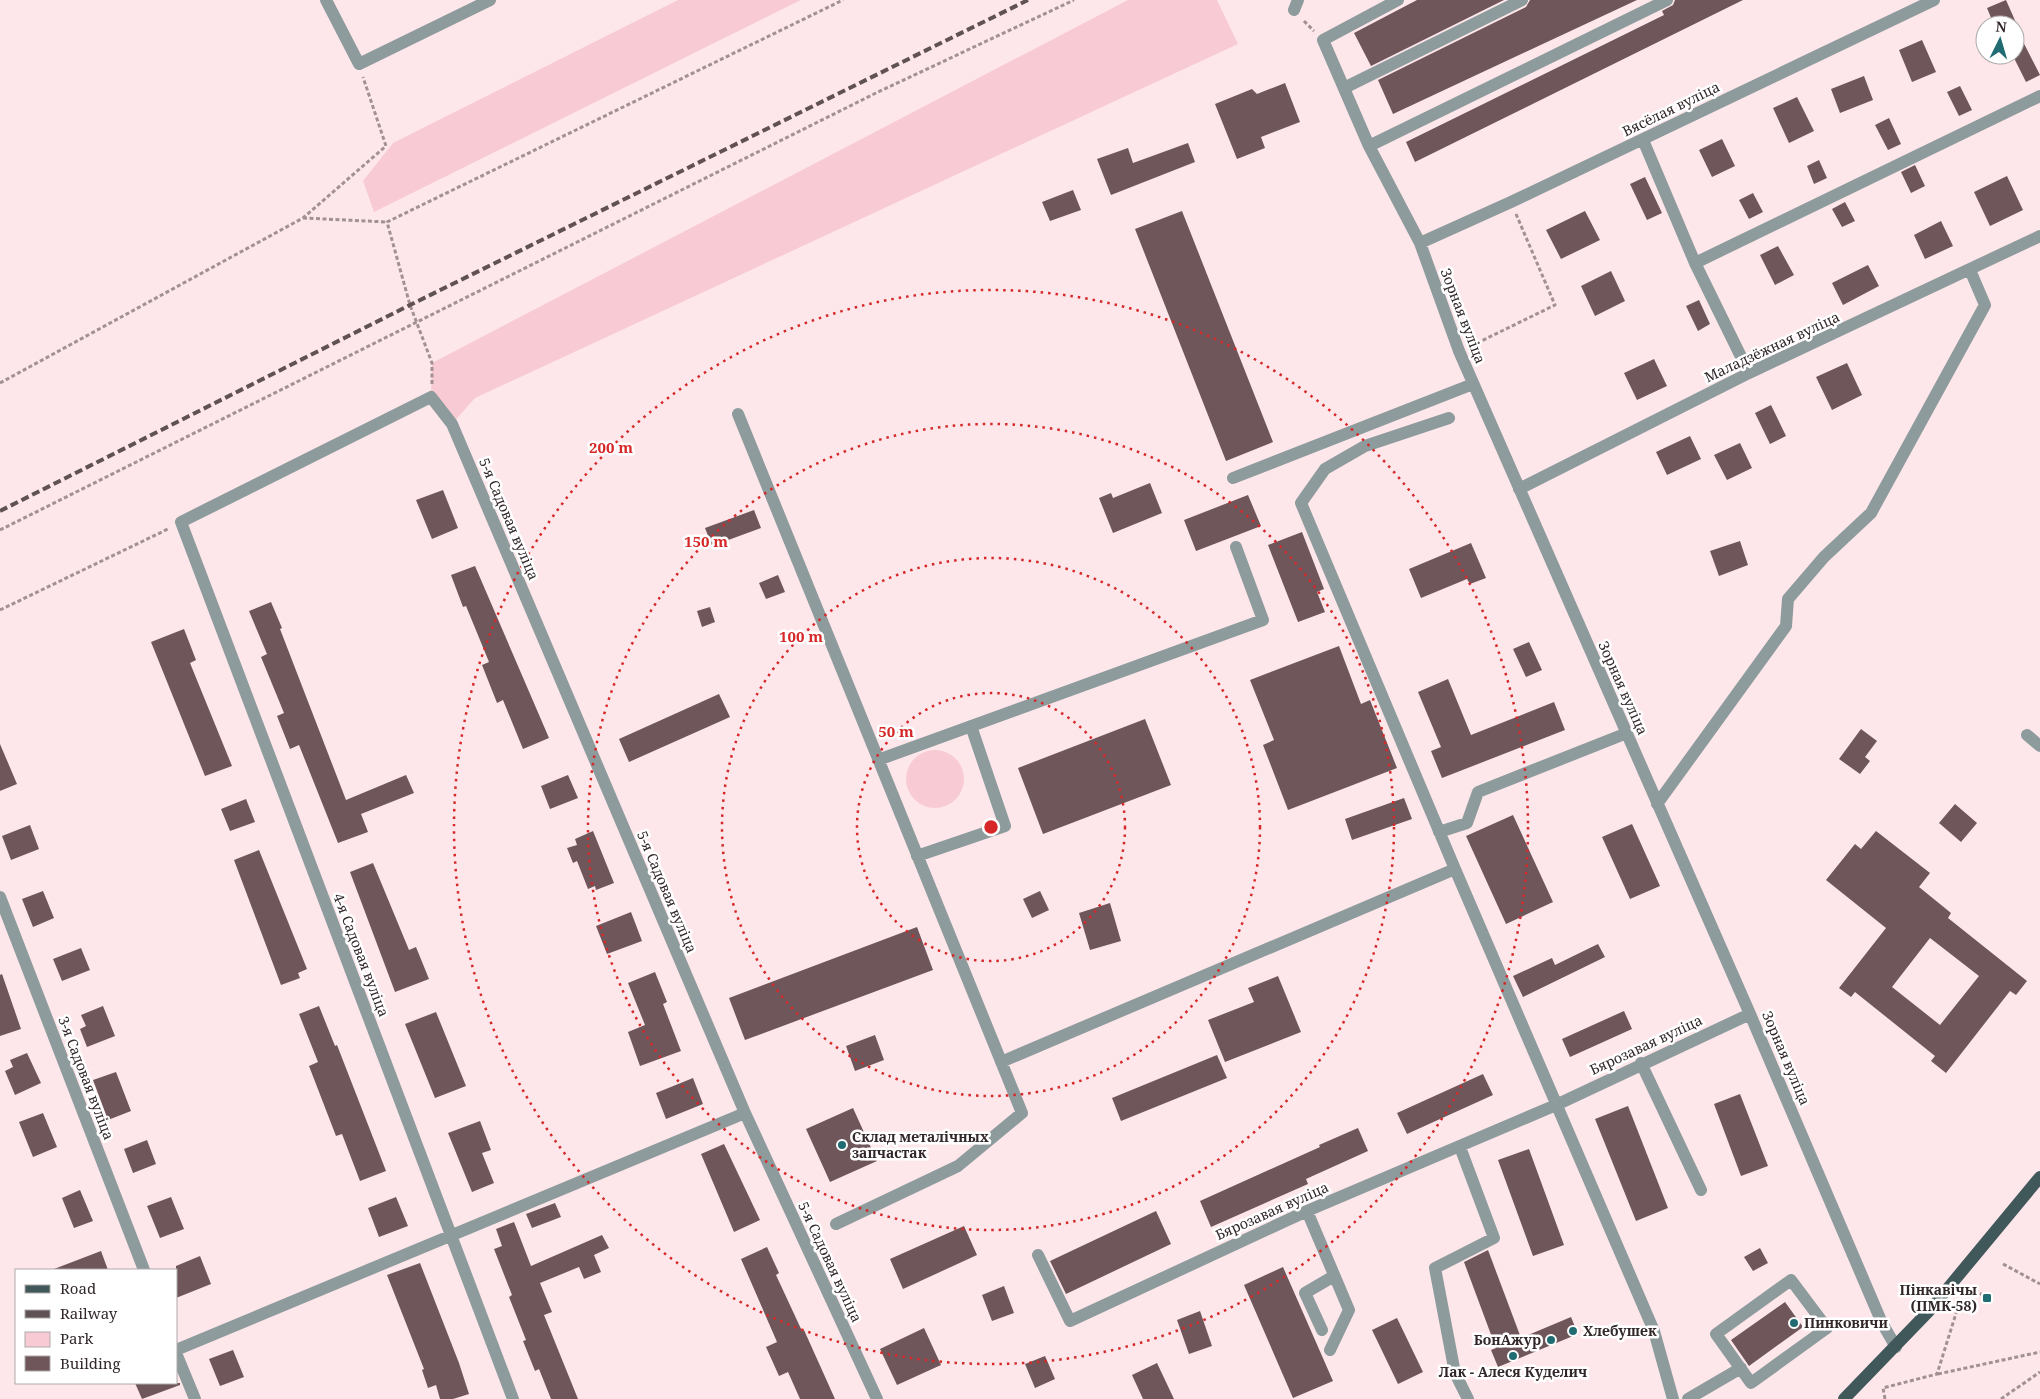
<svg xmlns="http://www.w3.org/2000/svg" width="2040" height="1399" font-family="'Noto Serif',serif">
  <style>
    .green { fill: #f8cbd4 }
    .building { fill: #6e565b; fill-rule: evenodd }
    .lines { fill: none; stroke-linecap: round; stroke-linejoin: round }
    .path { stroke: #a29194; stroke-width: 3; stroke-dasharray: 4 2.5; stroke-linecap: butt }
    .minor { stroke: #8e9b9c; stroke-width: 12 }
    .major { stroke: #41585a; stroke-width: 12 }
    .rail { stroke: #605254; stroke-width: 4; stroke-dasharray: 8 4; stroke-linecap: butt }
    .ring { fill: none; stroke: #d62828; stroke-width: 2.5; stroke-dasharray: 2.5 5 }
    .poi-dot { fill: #216c72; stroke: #fff; stroke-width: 2 }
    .labels { text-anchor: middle; stroke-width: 5; stroke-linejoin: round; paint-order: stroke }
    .street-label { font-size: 14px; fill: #322729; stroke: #fff }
    .poi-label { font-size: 14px; font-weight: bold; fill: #322729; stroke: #fff; text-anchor: start }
    .centre { fill: #d62828; stroke: #fff; stroke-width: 2.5 }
    .ring-label { font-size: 15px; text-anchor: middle; font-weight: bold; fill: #d62828; stroke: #fff; stroke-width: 5; stroke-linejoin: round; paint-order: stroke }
  </style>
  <rect width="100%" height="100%" fill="#fee7eb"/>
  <!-- green -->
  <path class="green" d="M678 0H801L374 212 363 181 393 143Z
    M1128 0H1217L1238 44 475 398 452 424 431 397 432 363Z
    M906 779a29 29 0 1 1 58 0a29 29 0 1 1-58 0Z"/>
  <!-- building -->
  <path class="building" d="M1417 0H1504L1371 66 1354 33Z
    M1530 0H1637L1393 114 1378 80 1526 7Z
    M1675 0H1743L1415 162 1406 142 1664 15 1662 11 1673 5Z
    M2006 0 2017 25H1994L1987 8Z
    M2015 26 2040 75 2026 82 2015 60Z
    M1922 40 1936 72 1912 82 1899 50Z
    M1864 76 1873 100 1840 113 1831 89Z
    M1285 83 1300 122 1261 137 1265 148 1237 159 1215 104 1252 89 1257 94Z
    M1960 86 1972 110 1959 116 1947 92Z
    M1797 97 1814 131 1789 143 1773 108Z
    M1889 118 1901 144 1888 150 1875 125Z
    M1722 139 1735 166 1712 177 1699 150Z
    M1188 143 1195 162 1111 195 1097 159 1128 148 1133 163Z
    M1819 160 1827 178 1814 184 1807 166Z
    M1915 165 1925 186 1911 193 1901 172Z
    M2007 176 2023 210 1990 226 1974 192Z
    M1645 177 1662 213 1647 220 1630 184Z
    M1073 190 1081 210 1050 221 1042 202Z
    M1753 193 1763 212 1749 219 1739 200Z
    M1845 202 1855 221 1842 227 1832 209Z
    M1182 211 1273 442 1226 461 1135 229Z
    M1585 211 1600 240 1561 259 1546 230Z
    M1941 221 1953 246 1925 259 1914 235Z
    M1778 246 1794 275 1775 285 1760 255Z
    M1868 265 1879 286 1843 305 1832 283Z
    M1611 271 1625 301 1595 316 1581 286Z
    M1699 300 1710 324 1698 331 1686 306Z
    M1654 359 1667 386 1637 400 1624 373Z
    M1847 363 1862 395 1832 410 1816 377Z
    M1771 405 1786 436 1770 444 1755 413Z
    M1690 436 1701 459 1667 475 1656 452Z
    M1740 443 1752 468 1727 480 1714 455Z
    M1150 483 1162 513 1113 533 1099 498 1111 493 1113 498Z
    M443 490 458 528 432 539 416 500Z
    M1248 495 1261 526 1196 551 1184 520Z
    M754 510 761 528 712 546 705 528Z
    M1302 532 1324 589 1317 592 1325 612 1298 622 1268 545Z
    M1740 541 1748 565 1719 576 1710 551Z
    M1471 543 1486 578 1470 584 1467 579 1421 598 1409 569Z
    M475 566 549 738 523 749 503 700 497 703 482 665 489 662 466 606 463 607 451 575Z
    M778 575 785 592 766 599 759 583Z
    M271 602 282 628 280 629 346 800 406 775 414 793 361 814 368 832 338 843 299 745 290 749 277 716 284 713 261 657 267 654 249 611Z
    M710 607 715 622 702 627 697 611Z
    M184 629 196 660 190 663 232 766 205 776 151 642Z
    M1529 642 1542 670 1526 677 1513 649Z
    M1339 646 1361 704 1370 700 1397 768 1288 810 1263 745 1274 740 1250 680Z
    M1448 679 1471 735 1554 702 1565 730 1442 778 1431 751 1441 747 1418 692Z
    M719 694 730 717 629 762 619 739Z
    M1145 719 1171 785 1043 834 1018 768Z
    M1861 729 1877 741 1865 757 1870 761 1860 774 1839 759Z
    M0 744 17 784 0 791Z
    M568 775 578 798 550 809 541 786Z
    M1404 798 1412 819 1352 840 1345 819Z
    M246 799 255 822 230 831 221 809Z
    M1955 804 1977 823 1961 842 1939 823Z
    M1513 815 1553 902 1506 924 1466 836Z
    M1632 824 1660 886 1630 899 1602 837Z
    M30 825 39 849 11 860 2 836Z
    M593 831 614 883 596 890 595 886 588 889 577 861 573 863 567 848 577 845 575 839Z
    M1876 831 1930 873 1919 887 1951 913 1948 918 2027 981 2016 995 2010 991 1946 1073 1931 1061 1935 1056 1855 992 1851 997 1839 988 1886 928 1826 880 1855 844 1861 849ZM1930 938 1979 976 1940 1025 1892 987Z
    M259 850 307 969 298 973 300 978 281 985 234 860Z
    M373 863 409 950 416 947 429 979 395 992 350 872Z
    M43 891 54 918 33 927 22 899Z
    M1040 891 1049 910 1032 918 1023 899Z
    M1110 903 1121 941 1090 950 1079 913Z
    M631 912 642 941 607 954 596 926Z
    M917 927 933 970 745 1040 729 998Z
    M1598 944 1605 957 1523 997 1513 976 1552 958 1555 965Z
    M81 948 90 970 62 981 53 959Z
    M655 972 667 1002 663 1004 681 1051 640 1066 628 1032 645 1025 628 983Z
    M2 974 21 1029 0 1036V975Z
    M1278 976 1301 1032 1225 1062 1208 1020 1254 1002 1248 988Z
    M103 1006 115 1036 87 1047 80 1029 86 1026 81 1015Z
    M319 1006 335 1046 337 1045 386 1171 360 1181 342 1134 336 1136 309 1066 318 1062 299 1014Z
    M1624 1011 1632 1029 1570 1057 1562 1039Z
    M436 1012 466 1086 435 1098 405 1024Z
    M875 1035 884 1060 855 1071 846 1046Z
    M27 1053 41 1083 15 1095 5 1071 13 1067 10 1060Z
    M1217 1055 1227 1078 1121 1121 1112 1098Z
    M116 1072 131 1111 108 1120 93 1080Z
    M1483 1074 1493 1095 1407 1134 1397 1113Z
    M693 1078 703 1104 666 1119 656 1093Z
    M1740 1094 1768 1166 1741 1176 1714 1104Z
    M1628 1106 1668 1208 1636 1221 1595 1119Z
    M853 1108 877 1161 830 1182 806 1129Z
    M43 1113 57 1147 33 1157 19 1122Z
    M480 1121 491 1150 482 1153 494 1183 472 1192 448 1133Z
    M1358 1128 1368 1151 1306 1179 1308 1184 1211 1227 1200 1201 1320 1147 1319 1145Z
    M147 1140 156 1164 133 1173 124 1149Z
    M724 1144 760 1220 734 1232 701 1154Z
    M1529 1149 1564 1245 1533 1256 1498 1160Z
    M80 1190 93 1221 74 1228 62 1198Z
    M171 1197 184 1229 160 1238 147 1206Z
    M396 1197 408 1226 379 1237 368 1208Z
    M555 1203 561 1217 532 1228 526 1214Z
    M1156 1211 1171 1244 1066 1294 1050 1261Z
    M514 1222 531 1266 602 1235 609 1248 594 1255 601 1272 584 1279 579 1267 540 1283 552 1312 544 1315 578 1399H551L539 1369 535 1371 523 1341 526 1340 509 1297 512 1295 494 1249 502 1246 496 1229Z
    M964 1226 977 1255 903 1289 890 1259Z
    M767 1247 779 1273 776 1275 802 1331 804 1330 835 1399H800L788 1372 779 1376 766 1347 777 1342 741 1259Z
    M1760 1248 1768 1263 1753 1271 1744 1257Z
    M1488 1250 1521 1338 1571 1317 1578 1334 1498 1367 1491 1350 1496 1348 1464 1262Z
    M101 1251 108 1270H54V1269Z
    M200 1256 211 1284 176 1298V1266Z
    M420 1263 459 1363 469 1394 453 1399H440L436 1385 428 1388 422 1370 424 1369 387 1275Z
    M1283 1267 1333 1381 1293 1398 1244 1285Z
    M1004 1286 1014 1313 992 1321 982 1295Z
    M1785 1302 1803 1327 1749 1366 1731 1340Z
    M1200 1311 1212 1346 1189 1354 1177 1320Z
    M1397 1318 1423 1372 1398 1384 1372 1330Z
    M924 1328 941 1365 897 1385 880 1349Z
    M233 1350 244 1377 220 1386 209 1359Z
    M1045 1356 1055 1379 1035 1388 1025 1364Z
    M1157 1363 1174 1399H1143L1132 1375Z
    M135 1383H180V1385L142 1399Z"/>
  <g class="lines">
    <!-- path -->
    <path class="path" d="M1304 21 1314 31
      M303 218 387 222
      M1471 346 1555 305 1516 214
      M0 383 303 218 386 146 363 77
      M432 384V363L410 305 387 222 843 0
      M0 530 876 93 1074 0
      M0 610 168 529
      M2003 1264 2040 1284
      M1969 1286 1987 1298
      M1938 1374 2040 1352
      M1885 1399 1883 1388 1937 1374 1958 1307
      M2001 1399 2040 1372"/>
    <!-- minor -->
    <path class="minor" d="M326 0 359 64 490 0
      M1398 0 1323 40 1369 146 1420 243 1459 351 1750 1014 1882 1323 1896 1347
      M1294 10 1298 0
      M1344 88 1522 0
      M1643 140 1695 263 1749 373
      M1369 146 1667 0
      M1420 243 1511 202 1934 0
      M1695 263 2040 96
      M738 414 1022 1113 958 1166 836 1224
      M1449 418 1365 446 1325 469 1301 503 1455 869 1654 1331 1673 1399
      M1233 478 1473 384
      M1519 489 1749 373 2040 236
      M2027 735 2040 746
      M878 760 1263 620 1236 547
      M1657 804 1786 626 1788 599 1824 557 1871 513 1985 305 1970 270
      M1439 832 1467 823 1478 792 1627 733
      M917 856 1005 826 971 726
      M0 897 144 1270
      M1001 1062 1455 869
      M1641 1063 1701 1190
      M1460 1147 1494 1238 1435 1268 1455 1373 1468 1399
      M1307 1211 1349 1310 1330 1350
      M1038 1255 1070 1321 1307 1211 1556 1105 1750 1014
      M1791 1280 1827 1328 1751 1383 1716 1334Z
      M1322 1330 1305 1293 1334 1276
      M176 1350 745 1113
      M176 1353 195 1399
      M513 1399 181 522 431 397 452 424 745 1113 877 1399
      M1688 1399 1741 1368"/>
    <!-- major -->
    <path class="major" d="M1844 1399 1929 1311 2040 1177"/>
    <!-- rail -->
    <path class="rail" d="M0 511 410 305 1028 0"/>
  </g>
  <!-- distance rings -->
  <g class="ring">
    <circle cx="991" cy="827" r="134"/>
    <circle cx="991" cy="827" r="269"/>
    <circle cx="991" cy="827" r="403"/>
    <circle cx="991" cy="827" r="537"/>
  </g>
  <!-- markers -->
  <g class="poi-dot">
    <circle cx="842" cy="1145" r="5"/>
    <rect x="1982" y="1293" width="10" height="10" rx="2.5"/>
    <circle cx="1794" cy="1323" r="5"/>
    <circle cx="1573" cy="1331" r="5"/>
    <circle cx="1551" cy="1340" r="5"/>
    <circle cx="1513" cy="1356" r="5"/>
  </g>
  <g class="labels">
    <!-- street labels -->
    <g class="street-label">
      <text transform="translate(1671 109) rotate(-26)" y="5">Вясёлая вуліца</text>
      <text transform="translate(1463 316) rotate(69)" y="5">Зорная вуліца</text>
      <text transform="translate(1772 347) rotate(-25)" y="5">Маладзёжная вуліца</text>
      <text transform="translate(509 519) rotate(67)" y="5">5-я Садовая вуліца</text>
      <text transform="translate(1623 688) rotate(66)" y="5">Зорная вуліца</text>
      <text transform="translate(667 892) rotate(67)" y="5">5-я Садовая вуліца</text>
      <text transform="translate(361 955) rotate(69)" y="5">4-я Садовая вуліца</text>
      <text transform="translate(1646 1045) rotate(-25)" y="5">Бярозавая вуліца</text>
      <text transform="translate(1786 1058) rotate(67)" y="5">Зорная вуліца</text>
      <text transform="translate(86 1078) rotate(69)" y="5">3-я Садовая вуліца</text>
      <text transform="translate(1272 1211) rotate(-24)" y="5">Бярозавая вуліца</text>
      <text transform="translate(830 1262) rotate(65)" y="5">5-я Садовая вуліца</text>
    </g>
    <!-- poi labels -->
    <g class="poi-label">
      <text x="852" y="1142">Склад металічных<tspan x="852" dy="16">запчастак</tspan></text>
      <text x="1977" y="1295" text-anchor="end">Пінкавічы<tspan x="1977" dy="16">(ПМК-58)</tspan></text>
      <text x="1804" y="1328">Пинковичи</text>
      <text x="1583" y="1336">Хлебушек</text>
      <text x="1541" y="1345" text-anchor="end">БонАжур</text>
      <text x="1513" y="1377" text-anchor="middle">Лак - Алеся Куделич</text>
    </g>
  </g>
  <circle cx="991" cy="827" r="8" class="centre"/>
  <g class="ring-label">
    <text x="611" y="453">200 m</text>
    <text x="706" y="547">150 m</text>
    <text x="801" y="642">100 m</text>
    <text x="896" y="737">50 m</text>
  </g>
  <!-- legend -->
  <rect x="15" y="1269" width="162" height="115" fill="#ffffff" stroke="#ada9a9"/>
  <rect x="25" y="1285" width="25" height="8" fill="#41585a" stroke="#ada9a9"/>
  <text x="60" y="1294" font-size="15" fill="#322729">Road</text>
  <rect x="25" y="1310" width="25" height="8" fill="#605254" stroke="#ada9a9"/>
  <text x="60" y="1319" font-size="15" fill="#322729">Railway</text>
  <rect x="25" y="1332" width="25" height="15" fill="#f8cbd4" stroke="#ada9a9"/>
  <text x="60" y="1344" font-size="15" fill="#322729">Park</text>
  <rect x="25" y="1356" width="25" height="15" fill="#6e565b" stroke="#ada9a9"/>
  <text x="60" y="1369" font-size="15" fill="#322729">Building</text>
  <!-- north arrow -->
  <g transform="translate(2000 40) rotate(5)"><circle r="24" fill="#ffffff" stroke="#ada9a9"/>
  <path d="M0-4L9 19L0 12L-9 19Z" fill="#216c72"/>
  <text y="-8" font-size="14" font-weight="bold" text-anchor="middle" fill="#322729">N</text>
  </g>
</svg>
